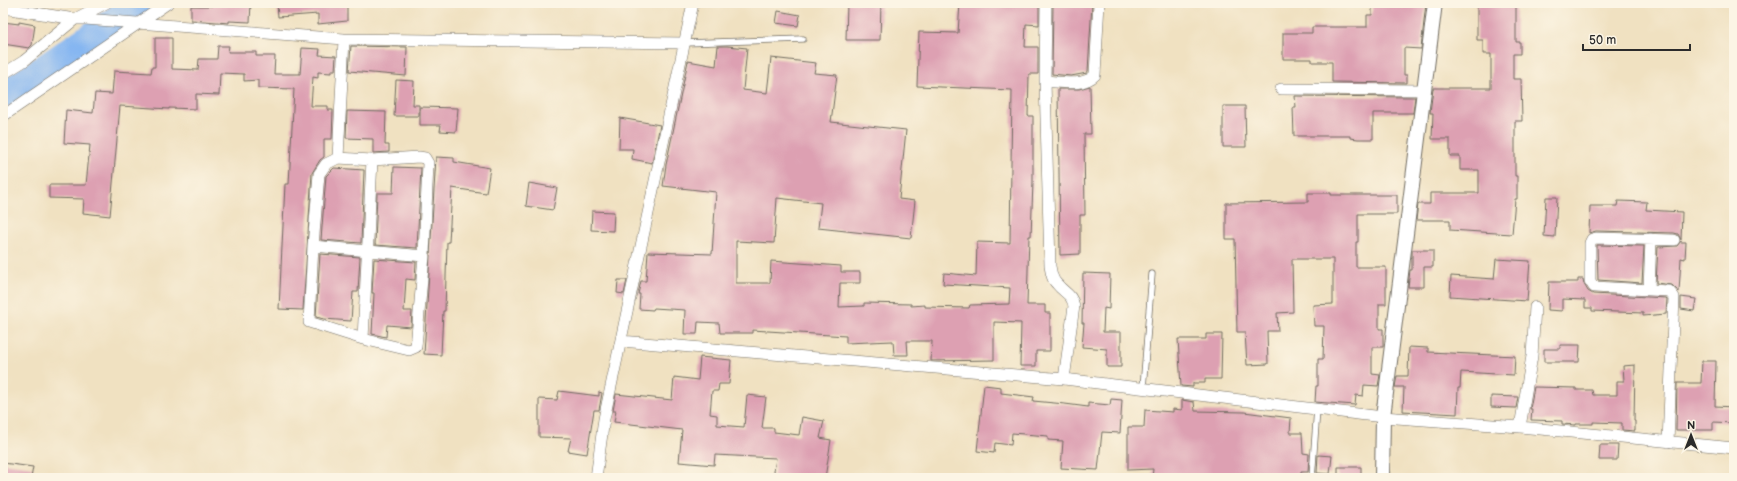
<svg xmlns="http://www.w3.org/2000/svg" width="1737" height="481" font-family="'Balsamiq Sans',sans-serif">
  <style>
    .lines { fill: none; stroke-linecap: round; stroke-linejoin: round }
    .river { stroke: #85b6f1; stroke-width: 26 }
    .building { fill: #dda0b2 }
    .service-casing { stroke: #706b60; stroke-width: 7 }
    .minor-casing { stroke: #706b60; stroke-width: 12 }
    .tertiary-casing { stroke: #706b60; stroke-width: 16 }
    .service { stroke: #fff; stroke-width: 5.5 }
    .minor { stroke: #fff; stroke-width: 11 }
    .tertiary { stroke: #fff; stroke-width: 14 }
  </style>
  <rect width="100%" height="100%" fill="#fcf5e5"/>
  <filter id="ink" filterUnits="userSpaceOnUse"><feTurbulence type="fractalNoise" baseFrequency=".025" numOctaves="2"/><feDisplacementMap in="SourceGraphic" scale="8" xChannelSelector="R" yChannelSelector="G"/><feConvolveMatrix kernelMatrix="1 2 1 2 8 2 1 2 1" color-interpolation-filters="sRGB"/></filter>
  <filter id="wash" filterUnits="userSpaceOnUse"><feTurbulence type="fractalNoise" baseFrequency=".012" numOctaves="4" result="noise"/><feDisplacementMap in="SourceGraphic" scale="16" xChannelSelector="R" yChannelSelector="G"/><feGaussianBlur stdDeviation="0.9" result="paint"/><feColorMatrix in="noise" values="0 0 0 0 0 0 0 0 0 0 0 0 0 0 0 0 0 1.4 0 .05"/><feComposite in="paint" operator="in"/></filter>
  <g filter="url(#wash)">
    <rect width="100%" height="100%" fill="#f0e1c1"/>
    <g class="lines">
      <!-- river -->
      <path class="river" d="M3 95 138 3"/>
    </g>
    <g id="blocks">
      <!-- building -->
      <path class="building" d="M212 3H251L250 22 229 21V23L191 20V6H212Z
        M277 3H347V21L318 24V14L278 17Z
        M847 3H881L880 40H846Z
        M960 3H1039V25L1026 24 1025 47H1038V74H1029L1028 116H1033V182L1031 236H1029L1027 305H1045V313H1050V351H1036V366H1020L1021 323 994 322V360L931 361 932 341H907L908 355H894L893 341 846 343V336L752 330V333H720L719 323 698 322 697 334H684L685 310 654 308 653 310 639 309 640 294H638L641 281H646L648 252 712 254 716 192 663 186 666 165 688 61 716 66 718 46H727L747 48 743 90 767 93 771 58 816 63 814 73 837 75 831 122 906 130 899 199 915 201 911 238 818 228 821 203 777 198 774 243 736 241V283H770L771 261 841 266V272H860V283H840L839 307 864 306V303L911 304V306L925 305V307L969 308 970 305 1009 304 1010 288 943 284 944 273 976 276 977 242 1010 243 1012 90 917 86 919 32 958 33Z
        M1053 3H1092L1088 71 1087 73 1071 76 1052 74Z
        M1372 3H1426L1421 49 1404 48V75H1407V83L1332 82V62H1312V59H1283V33H1312V27H1367V15H1372Z
        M1477 3H1516V42H1520V54H1513V79H1521L1522 121H1515V176H1517V199H1515L1512 234 1450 230V220H1416L1418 204H1430V193H1479V170H1460V156H1450V139H1432L1433 113H1430L1433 88H1491V54H1483V40H1477Z
        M778 11 800 15 798 26 776 23Z
        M3 22 19 24V22L35 25 32 45 29 48 3 44Z
        M155 38H172V69L198 70 199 59H217L218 46H229L228 52H256V56H275L274 74H300L302 48 320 49 319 55 336 56 335 70H331V73L318 72V78L313 77 311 106H328V110H333L332 139H324V157L320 160 312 173 303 310 279 309 285 184H289L294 89 258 88V80L244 81V74L220 73 219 95 196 94V109L169 108V109L120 106 110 216 83 213 84 199 49 198V185H86L90 145 64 143 66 110 93 113 95 93 112 94 114 71 151 73 152 67H155Z
        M351 46 407 47 406 76 349 71Z
        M396 80 414 81 413 105H419V116H394Z
        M1090 86 1091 134H1084L1085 215H1080V254L1060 255 1058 89H1079Z
        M1295 96 1415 97 1413 113H1373V139H1358L1350 138V136H1294L1293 107H1296Z
        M1223 106H1245L1246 147H1223Z
        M420 107 458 108 456 132 440 131 441 125H420Z
        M347 111 386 112 385 145H389V152L373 153V139L346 138Z
        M620 118 660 125 652 163 632 159 633 149H619Z
        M436 157 454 158V162L490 168 486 193 452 188 449 242H447L445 311H443L441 355 424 354Z
        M394 167 421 168 417 248 375 245 377 193H393Z
        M334 168 364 170 361 243 321 240 326 176Z
        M529 183 557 188 553 210 526 206Z
        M1308 193H1331V195H1397V214H1358V242H1356V267H1386V304H1379V329H1383V347H1372V374L1380 375 1378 386 1364 385 1363 396 1356 395 1355 405 1315 402 1316 386H1318V359H1323L1324 326H1314L1313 305 1333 304V259H1292L1293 312 1277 313 1278 331H1267L1268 364 1247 365 1245 332H1237L1235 239H1226V203L1308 202Z
        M1546 197H1557L1555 237 1544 236Z
        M1618 201 1647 202 1646 210 1682 212 1681 240 1678 234 1674 233 1596 231 1589 233 1590 206H1617Z
        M592 211 614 212 613 231 591 230Z
        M1681 241V242H1686L1685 259 1681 258 1679 292 1672 285 1656 283 1658 247 1677 246Z
        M1597 245 1644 246 1642 283 1598 280Z
        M1412 250H1433V267H1424V287H1408L1410 270H1412Z
        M320 254 360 257 358 292H353L351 321 324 319 316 317Z
        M374 259 416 262 415 280 406 279 404 311H412L411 327 387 325 386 337 372 334 374 293H372Z
        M1496 259 1530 261 1527 301 1450 296 1451 276 1494 279Z
        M1083 273 1110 274 1109 309 1104 308 1103 332H1121V367H1107V349L1082 347 1084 323H1082Z
        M1578 279H1583L1584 284 1588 291 1593 294 1666 298 1667 299 1666 314 1643 316V313L1592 311V308H1585V300L1562 299V311L1548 310 1549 282H1578Z
        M618 280H627L624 294 617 293Z
        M1681 297 1696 299 1694 311 1681 309Z
        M1206 334H1222L1221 379H1205V383H1193V387L1181 386 1178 339H1206Z
        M1560 345H1580L1579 362H1544V349H1560Z
        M1409 347 1428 348V352L1515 356 1514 375 1461 372 1460 388H1458L1457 414 1403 411 1404 387H1395L1397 376H1408Z
        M700 357 731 360 729 384H719L718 391H712L710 414 717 415V425L744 427 747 395 766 397 762 428H774V432L799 435 802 417 824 421 820 438 831 440 825 478H773L776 458 715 455 714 465 679 462 682 430 614 422 616 411H613L616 394 672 400 674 377 698 380Z
        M1702 361H1716L1715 406 1734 407V423L1713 422V430H1676L1677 383H1701Z
        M1635 365 1634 421H1635V431L1622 430V423L1593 422V424H1576V425L1562 424V421L1531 420 1532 409H1530L1534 387 1576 388V390H1592L1593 395H1617V381H1624L1623 366Z
        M984 385 1001 387V393L1034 397 1033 401 1065 404 1088 407V403L1110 405 1111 399 1122 400 1120 433 1102 432 1098 470 1061 468 1063 441 1048 440V436L1012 433 1011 445 995 443 994 453 977 451Z
        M559 391 599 396V392L602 393 599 410H594L587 454 568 451 571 438 539 437V399L557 400Z
        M1491 396 1518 397 1516 408 1491 407Z
        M1182 400 1194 402 1195 411 1244 412 1291 418 1290 433H1302L1303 453 1309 454 1308 472H1301V477L1152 478 1153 469 1128 470V427H1144L1145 410 1173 412V409L1182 410Z
        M1600 445H1618L1617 460H1599Z
        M1318 455 1332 456 1330 474 1317 473Z
        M3 463 33 467 31 478H3Z
        M1338 467H1361V478H1338Z"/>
    </g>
  </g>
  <g filter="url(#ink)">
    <use href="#blocks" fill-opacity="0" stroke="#706b60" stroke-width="1"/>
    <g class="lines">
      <!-- service casing -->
      <g class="service-casing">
        <path id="service" d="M684 43 803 39
          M1143 388 1152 274
          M1312 478 1317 409"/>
      </g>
      <!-- minor casing -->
      <g class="minor-casing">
        <path id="minor" d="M1046 3 1045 81 1050 266C1051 272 1052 280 1057 284 1064 293 1072 294 1074 306L1064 379
          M3 8 75 19H85L344 39 684 43
          M3 74 24 61 75 19 106 3
          M1045 81C1060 82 1084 87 1095 75L1099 3
          M1281 89 1424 90
          M3 116 168 3
          M338 158 372 160 363 339
          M372 160 419 157 425 158 428 163 424 256
          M313 246 309 322 363 339 409 350 416 347 424 256 313 246 319 174 326 164 338 158 344 39
          M1649 290 1651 239
          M621 341 1064 379 1383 417 1520 427 1734 448
          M1520 427 1532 356 1535 307
          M1668 442 1674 297 1669 291 1594 287 1590 281V243L1592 239 1596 238 1674 240
          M596 478 604 419 693 3"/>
      </g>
      <!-- tertiary casing -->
      <g class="tertiary-casing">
        <path id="tertiary" d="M1382 478 1383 417 1435 3"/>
      </g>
      <!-- service -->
      <use href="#service" class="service"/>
      <!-- minor -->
      <use href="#minor" class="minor"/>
      <!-- tertiary -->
      <use href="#tertiary" class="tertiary"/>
    </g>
  </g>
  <!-- margin -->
  <rect width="1737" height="481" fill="none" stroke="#fcf5e5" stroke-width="16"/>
  <!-- north arrow -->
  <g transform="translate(1691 435)" stroke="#fcf5e5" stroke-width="3" paint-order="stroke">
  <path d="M0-3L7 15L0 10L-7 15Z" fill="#2b2b2b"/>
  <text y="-6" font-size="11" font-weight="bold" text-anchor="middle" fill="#2b2b2b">N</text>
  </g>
  <!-- scale -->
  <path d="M1583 44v6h107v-6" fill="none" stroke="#2b2b2b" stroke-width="2"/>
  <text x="1589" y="44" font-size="12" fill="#2b2b2b" stroke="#fcf5e5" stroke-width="3" paint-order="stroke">50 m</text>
</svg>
